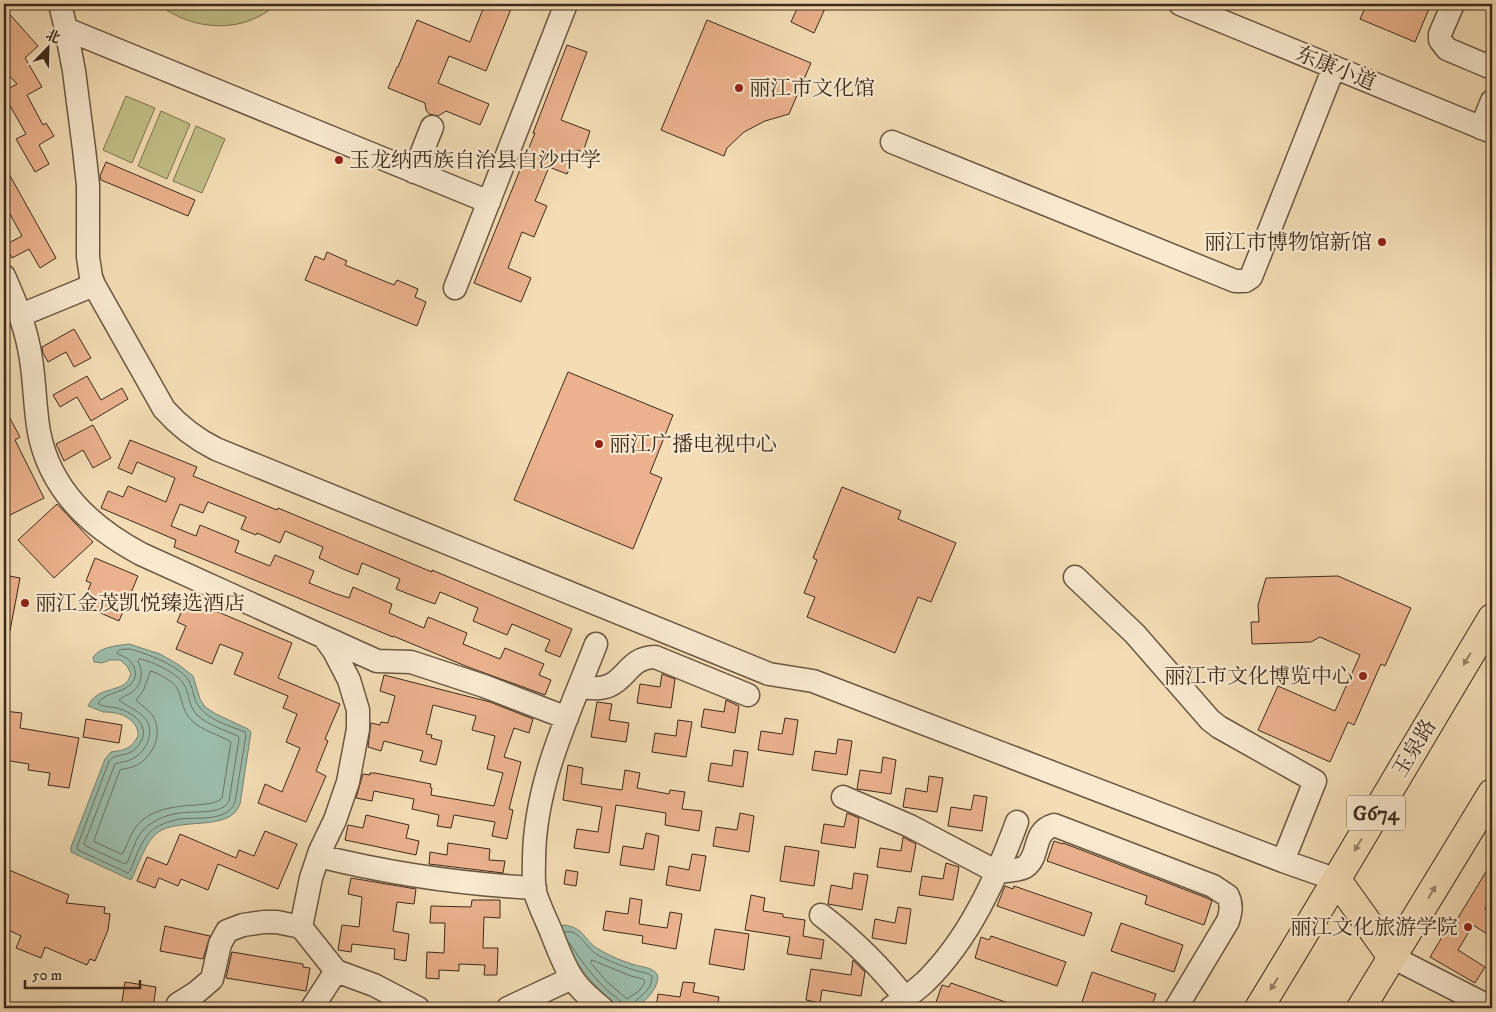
<svg xmlns="http://www.w3.org/2000/svg" width="1496" height="1012" font-family="'IM FELL DW Pica','Noto Serif SC',serif">
  <style>
    .green { fill: #c2bf88; stroke: #7f7452 }
    .water { fill: #9cbcaa; stroke: #768271 }
    .lines { fill: none; stroke-linecap: round; stroke-linejoin: round }
    .shore { stroke: #6c7363; stroke-width: 1 }
    .building { fill: #ebb28d; stroke: #3c2a1c }
    .minor-casing { stroke: #6a5742; stroke-width: 25 }
    .highway-casing { stroke: #3c2a1c; stroke-width: 30 }
    .minor { stroke: #f8e9cf; stroke-width: 22 }
    .highway { stroke: #f4ddb5; stroke-width: 28 }
    .oneway { fill: #988468 }
    .poi-dot { fill: #8f2418; stroke: #f8e9cf; stroke-width: 2 }
    .labels { text-anchor: middle; stroke-width: 4.5; stroke-linejoin: round; paint-order: stroke }
    .shield { fill: #f8e9cf; stroke: #746352; stroke-width: 1 }
    .shield-label { font-size: 20px; font-weight: bold; fill: #3c2a1c }
    .street-label { font-size: 21px; fill: #3c2a1c; stroke: #f8e9cf }
    .poi-label { font-size: 21px; fill: #3c2a1c; stroke: #f8e9cf; text-anchor: start }
  </style>
  <rect width="100%" height="100%" fill="#f4ddb5"/>
  <filter id="stains"><feTurbulence type="fractalNoise" baseFrequency=".004" numOctaves="4"/><feColorMatrix values="0 0 0 0 .2 0 0 0 0 .09 0 0 0 0 .02 0 0 0 .5 -.17"/></filter>
  <radialGradient id="worn" r=".72"><stop offset=".6" stop-color="#630" stop-opacity="0"/><stop offset="1" stop-color="#630" stop-opacity=".3"/></radialGradient>
  <!-- green -->
  <path class="green" d="M158 4H277C243 35 192 31 158 4Z
    M126 96 155 108 132 163 103 150Z
    M161 111 190 124 167 179 138 166Z
    M196 126 225 139 202 193 173 181Z"/>
  <!-- water -->
  <path class="water" d="M129 644 160 654 179 665 193 676 200 699 205 707 216 714 248 729 251 732 240 804C230 833 179 816 157 833 145 842 138 867 131 880L71 852V847L105 759 111 752C125 750 131 749 138 736 139 724 127 715 115 713 111 712 107 712 103 712 98 710 93 708 88 706 97 687 118 692 127 682 129 680 129 677 131 674L127 666 120 660H110L102 663 94 662 93 657C102 646 116 646 129 644Z
    M564 925C586 928 583 941 600 950 610 956 624 962 635 965 642 967 651 967 656 973 664 982 643 1006 634 1008 631 1009 625 1009 623 1008 617 1007 611 1001 607 997 584 976 571 954 555 928Z"/>
  <g class="lines">
    <!-- shore -->
    <path class="shore" d="M129 649C144 652 182 667 189 681 194 690 193 701 201 709 211 721 230 726 245 732L246 735 235 802C228 822 197 817 180 819 169 821 157 825 149 833 140 843 135 860 130 871L128 873 78 850 77 847 109 761C115 753 126 757 134 750 153 733 141 716 120 709 112 706 104 708 98 703 106 691 126 694 134 680 137 673 135 667 130 661 127 657 121 656 117 653L119 650Z
      M140 659C150 660 178 674 183 683 190 692 187 704 197 715 208 725 224 730 238 736L239 739 229 801C223 815 192 811 179 813 166 815 154 820 144 829 136 837 132 852 127 863L125 864 86 846 84 844 115 764C120 762 125 762 130 760 147 753 158 729 142 715 135 709 126 706 119 700 122 697 125 696 129 694 142 687 144 673 138 661Z
      M151 671C159 674 173 681 177 688 183 700 182 711 192 721 203 731 218 734 231 742L222 798C216 804 205 804 196 805 175 806 149 809 135 828 130 836 127 845 123 853L121 854 95 842 94 840 120 770C126 768 133 768 139 764 154 754 163 733 153 716 149 709 141 706 136 700L143 691Z
      M565 932C579 928 585 948 598 955 608 961 622 966 634 970 640 972 646 972 652 976 653 993 634 997 632 1008
      M569 942C580 960 593 977 608 991 614 996 623 1001 624 1008
      M592 960 631 976 643 979 645 982 639 991 627 999 605 980 591 963Z"/>
  </g>
  <!-- building -->
  <path class="building" d="M485 4H513L486 71 449 56 438 83 489 104 480 125 446 111 438 116 429 114 426 110 425 103 388 88 397 67H398L417 20 470 42Z
    M799 4H827L814 33 791 22Z
    M1367 4H1431L1415 42 1360 19Z
    M4 8 38 46 25 58 42 87 27 95 43 125 46 123 54 136 39 145 49 164 35 172 16 139 26 134 4 95V91L17 84 4 70V50L10 44 4 36Z
    M707 20 811 63 789 114 765 121 744 132 727 148 724 156 661 130Z
    M567 45 587 52 561 120 590 131 583 152 577 150 567 174 549 167 535 201 547 206 534 237 522 232 508 268 531 278 521 302 474 283 535 133H533Z
    M106 162 195 200 188 216 101 180 100 176Z
    M4 165 56 258 40 268 29 249 12 258 5 245 22 236 4 203Z
    M327 252 347 261 345 265 394 285 397 280 418 289 415 297 426 302 417 326 305 280 315 256 324 260Z
    M74 329 91 358 74 367 66 352 48 362 43 353 42 347Z
    M568 372 673 415 650 473 662 478 633 549 514 500Z
    M87 376 101 400 122 388 128 399 91 421 77 397 60 407 53 395Z
    M4 407 20 437 15 440 44 498 4 518V478L8 476 4 467Z
    M93 425 111 458 93 468 83 450 64 461 56 444Z
    M130 440 197 467 193 476 277 510 278 508 432 572V570L572 629 560 657 545 651 550 640 512 624 507 635 473 621 478 608 440 592 435 604 411 595 396 589 400 579 362 563 358 575 343 569 319 558 323 547 285 531 280 543 257 533 256 535 241 529 246 517 208 502 203 513 180 504 171 526 196 536 200 525 239 541 235 552 270 566 275 555 314 571 309 583 334 593 349 598 353 587 392 604 389 613 424 628 428 617 467 633 463 644 500 659 505 648 544 664 539 675 551 680 545 695 468 667 393 636V637L174 547 176 540 101 508 108 491 123 497 128 486 166 502 175 478 137 462 132 474 118 468Z
    M842 487 901 511 898 519 956 543 931 602 918 597 895 653 807 617 815 597 804 593 817 560 813 558Z
    M57 504 93 542 54 578 18 540Z
    M95 558 138 576 119 621 82 605 91 583 86 581Z
    M4 575 20 578 10 631H4Z
    M1338 576 1411 608 1385 666 1381 664 1354 725 1348 722 1330 762 1258 730 1278 686 1335 711 1360 655 1320 637 1311 642 1252 644 1251 622H1259L1258 605 1266 578Z
    M187 599 292 643 278 678 340 704 325 739 328 741 316 771 326 776 306 822 258 803 265 784 282 792 300 748 286 742 297 714 283 708 288 696 234 674 243 653 220 644 212 664 176 649 186 626 177 622Z
    M662 674 675 679 671 708 637 703 640 684 660 687Z
    M384 675 490 702 533 719 529 733 514 728 504 757 521 762 509 809 513 810 507 839 492 836 495 822 454 815 451 828 437 826 439 815 412 809 414 799 374 791 372 801 356 798 363 774 370 775V773H375L431 784 430 787 432 788 431 795 494 806 503 773 487 769 495 736 472 730 476 716 433 705 426 734 432 735 431 738 442 741 436 765 420 761 423 751 384 741 381 751 368 747 371 723 380 725 381 722 388 723 395 696 380 691Z
    M726 700 739 706 735 733 701 727 704 709 724 712Z
    M597 702 612 704 609 720 629 723 626 742 591 737Z
    M4 711 22 713 20 728 79 738 69 788 48 785 50 773 28 770 29 764 4 760Z
    M785 718 798 720 793 755 758 750 761 731 782 734Z
    M86 719 122 725 119 743 83 737Z
    M678 720 692 722 686 757 652 752 655 733 676 736Z
    M838 739 852 741 847 775 812 770 815 751 836 754Z
    M734 750 748 752 743 787 708 781 711 763 732 766Z
    M883 757 896 760 891 794 857 789 860 770 881 773Z
    M568 765 583 768 581 784 622 790 625 770 640 773 637 788 669 794 670 790 685 792 682 809 702 811 699 831 665 825 666 813 616 805 609 853 574 848 577 829 598 832 602 807 563 800Z
    M929 776 943 778 937 812 903 807 906 788 927 792Z
    M974 795 987 797 982 831 948 826 951 807 971 810Z
    M740 813 754 816 749 852 713 846 716 827 737 830Z
    M847 813 859 818 855 848 821 843 824 824 844 827Z
    M366 815 409 825 406 838 419 841 416 855 345 840 348 825 363 828Z
    M265 831 297 844 278 889 218 864 208 890 181 879 178 886 159 878 155 888 137 881 147 857 167 865 180 834 236 858 239 850 254 856Z
    M646 833 659 836 654 870 620 865 623 846 643 849Z
    M903 837 916 844 911 872 877 867 880 848 901 851Z
    M1054 841 1063 844V843L1207 898 1212 901 1204 925 1145 904 1147 896 1047 861Z
    M448 843 490 849 489 860 505 861 503 873 429 864 430 852 447 855Z
    M785 846 819 851 814 886 780 881Z
    M692 854 706 856 700 891 666 885 669 866 689 870Z
    M1492 862V896L1485 909 1492 914V937L1473 925 1458 950 1485 967 1475 983 1430 957 1453 919 1456 921Z
    M946 863 959 867 953 900 919 895 922 876 943 879Z
    M4 868 69 895 66 903 105 907 104 913 110 914 108 930 95 961 90 959 87 965 45 947 41 958 16 948 21 936 4 928Z
    M566 870 578 872 576 886 564 884Z
    M854 873 868 875 862 910 828 904 831 885 852 889Z
    M351 878 416 889 414 904 397 902 393 931 409 934 406 961 394 959 395 949 352 944 351 952 338 950 342 925 359 927 362 897 348 894Z
    M1005 886 1013 889 1014 886 1092 913 1084 936 997 906Z
    M751 895 765 898 763 911 783 914V917L805 920 803 936 824 940 821 959 787 954 790 937 745 930Z
    M630 898 642 900 639 924 667 928 670 912 682 914 676 949 642 943 643 936 603 930 606 911 628 914Z
    M472 900H500V918L484 917 483 948H498L497 975H484L485 965 459 964V971L439 970V979L426 978 427 952 444 953 445 923H430L431 906 471 907Z
    M898 907 911 909 906 944 872 938 875 919 895 923Z
    M1121 923 1183 945 1174 972 1111 951Z
    M165 926 210 936 203 959 160 951Z
    M715 929 749 934 744 970 709 964Z
    M991 936 1066 962 1057 986 975 958 981 937 989 940Z
    M232 952 303 964V967L310 968 306 991 226 978Z
    M853 960 865 972 861 996 822 990 820 1003 806 1000 811 969 851 975Z
    M1092 972 1156 994 1151 1008H1101L1082 1002Z
    M125 982 156 987 153 1008H121Z
    M683 982 695 983 693 992 719 997 717 1008H656L658 994 680 997Z
    M951 983 1017 1006V1008H944L935 1005 942 985 949 987Z"/>
  <g class="lines">
    <!-- minor casing -->
    <g class="minor-casing">
      <path id="minor" d="M60 4 66 29 74 71 84 149 88 185V257L91 277 94 285 164 409C179 426 196 439 216 449L769 674 813 681 1283 861 1337 880
        M1180 4 1492 132
        M1453 4 1440 34V40L1447 49 1492 68
        M66 29 489 202
        M1481 128 1492 101
        M892 142 1235 281H1245L1251 277 1334 67
        M414 172 432 127
        M4 276C14 299 24 322 29 348 35 375 34 404 39 432 50 490 91 527 141 554L377 661 411 662 484 686 567 718
        M455 288 566 4
        M21 315 94 285
        M1075 577 1135 634 1210 720 1219 727 1315 781 1283 861
        M596 644C569 714 535 782 534 858 534 869 533 882 535 892 539 906 547 921 552 934 557 947 565 968 573 979 580 990 592 1000 602 1008
        M580 686C627 698 621 657 655 657L748 695
        M843 797 910 826 997 872C1005 871 1017 871 1025 867 1041 856 1031 832 1054 825L1213 886 1228 896C1232 905 1231 911 1228 921L1176 1008
        M319 856C391 874 460 884 535 888
        M821 915C852 939 880 966 905 998
        M301 927 311 878 320 851 335 820 348 782 358 729V710L349 680 334 651 324 637
        M1392 957 1492 1008
        M176 1008 178 1004 197 992 212 979 220 944 227 931 243 925 264 922H277L301 927 336 971 374 985 418 1008
        M312 1008 336 971
        M508 1008 572 978
        M891 1008C903 1000 914 992 925 982 969 939 996 879 1017 822"/>
    </g>
    <!-- highway casing -->
    <g class="highway-casing">
      <path id="highway" d="M1337 880 1392 957
        M1259 1008C1338 879 1414 748 1492 618
        M1361 1008 1492 793"/>
    </g>
    <!-- minor -->
    <use href="#minor" class="minor"/>
    <!-- highway -->
    <use href="#highway" class="highway"/>
  </g>
  <!-- one-way arrows -->
  <defs><path id="oneway-solid" d="M-6-.8H1V-3.2L6.5 0L1 3.2V.8H-6Z" transform="scale(1.25)"/></defs>
  <g class="oneway">
    <use href="#oneway-solid" transform="translate(1467 659) rotate(121)"/>
    <use href="#oneway-solid" transform="translate(1358 845) rotate(120)"/>
    <use href="#oneway-solid" transform="translate(1432 892) rotate(-59)"/>
    <use href="#oneway-solid" transform="translate(1274 984) rotate(122)"/>
  </g>
  <!-- markers -->
  <g class="poi-dot">
    <circle cx="739" cy="88" r="5"/>
    <circle cx="339" cy="160" r="5"/>
    <circle cx="1382" cy="242" r="5"/>
    <circle cx="599" cy="444" r="5"/>
    <circle cx="25" cy="603" r="5"/>
    <circle cx="1363" cy="676" r="5"/>
    <circle cx="1468" cy="927" r="5"/>
  </g>
  <g class="labels">
    <!-- shield labels -->
    <rect class="shield" x="1347" y="795.5" width="58" height="35" rx="4"/>
    <g class="shield-label">
      <text x="1376" y="820">G674</text>
    </g>
    <!-- street labels -->
    <g class="street-label">
      <text transform="translate(1336 68) rotate(22)" y="7">东康小道</text>
      <text transform="translate(1414 748) rotate(-59)" y="7">玉泉路</text>
    </g>
    <!-- poi labels -->
    <g class="poi-label">
      <text x="749" y="95">丽江市文化馆</text>
      <text x="349" y="167">玉龙纳西族自治县白沙中学</text>
      <text x="1372" y="249" text-anchor="end">丽江市博物馆新馆</text>
      <text x="609" y="451">丽江广播电视中心</text>
      <text x="35" y="610">丽江金茂凯悦臻选酒店</text>
      <text x="1353" y="683" text-anchor="end">丽江市文化博览中心</text>
      <text x="1458" y="934" text-anchor="end">丽江文化旅游学院</text>
    </g>
  </g>
  <!-- margin -->
  <rect width="1496" height="1012" fill="none" stroke="#f4ddb5" stroke-width="20"/>
  <rect x="5" y="5" width="1486" height="1002" fill="none" stroke="#3c2a1c" stroke-width="2.5"/>
  <rect x="10" y="10" width="1476" height="992" fill="none" stroke="#3c2a1c"/>
  <!-- north arrow -->
  <g transform="translate(48 48) rotate(23)" stroke="#f8e9cf" stroke-width="4" paint-order="stroke">
  <path d="M0-4L9 19L0 12L-9 19Z" fill="#3c2a1c"/>
  <text y="-8" font-size="14" font-weight="bold" text-anchor="middle" fill="#3c2a1c">北</text>
  </g>
  <!-- scale -->
  <path d="M25 980v8h115v-8" fill="none" stroke="#3c2a1c" stroke-width="2.5"/>
  <text x="32" y="980" font-size="15" fill="#3c2a1c" stroke="#f8e9cf" stroke-width="4" paint-order="stroke">50 m</text>
  <rect width="100%" height="100%" filter="url(#stains)"/>
  <rect width="100%" height="100%" fill="url(#worn)"/>
</svg>
